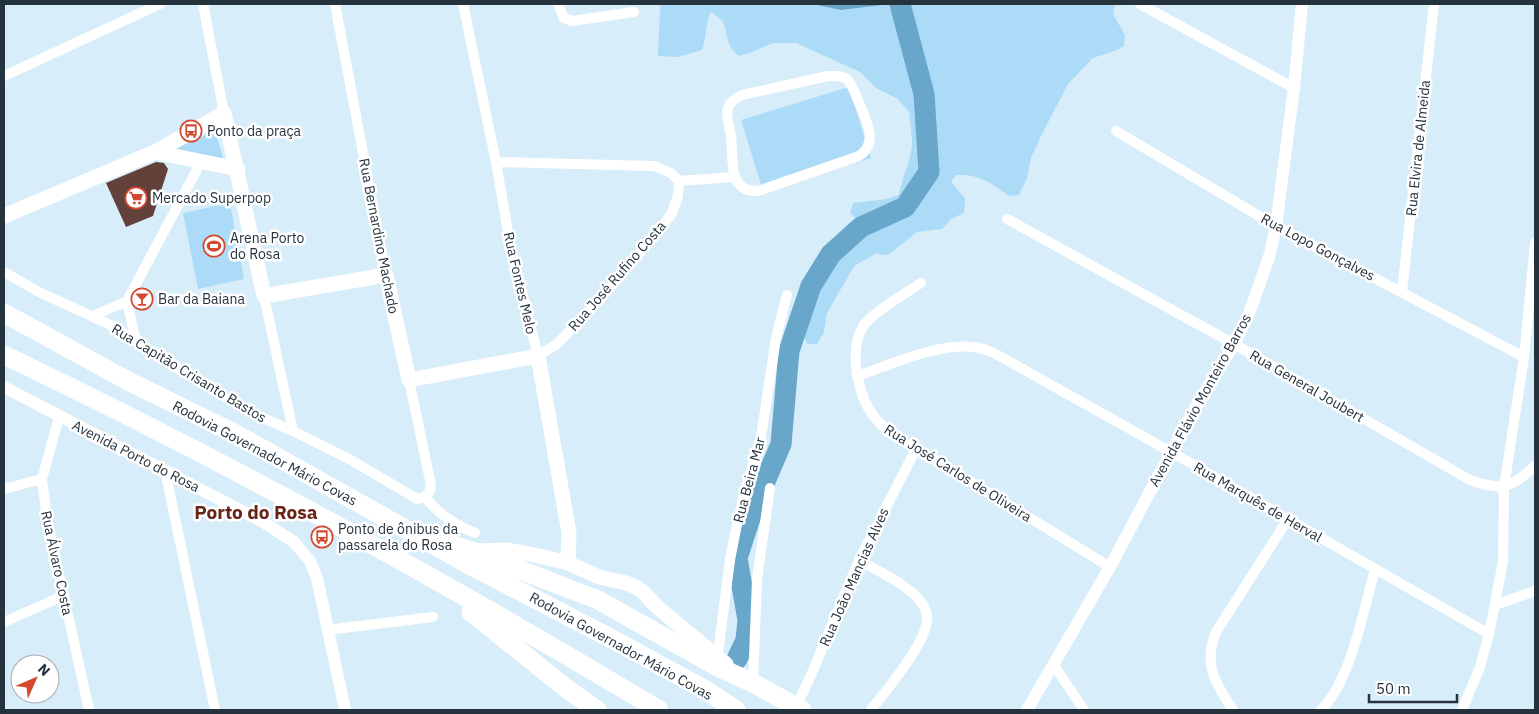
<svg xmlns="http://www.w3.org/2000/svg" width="1539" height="714" font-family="'IBM Plex Sans',sans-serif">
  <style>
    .green { fill: #acdbf8 }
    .water { fill: #68a6ca }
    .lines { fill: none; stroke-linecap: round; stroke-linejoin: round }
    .river { stroke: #68a6ca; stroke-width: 21 }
    .building { fill: #62413a }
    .minor { stroke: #fff; stroke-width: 10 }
    .tertiary { stroke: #fff; stroke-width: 12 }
    .secondary { stroke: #fff; stroke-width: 15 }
    .motorway { stroke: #fff; stroke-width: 19 }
    .labels { text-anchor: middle; stroke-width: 5; stroke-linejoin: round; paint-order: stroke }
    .poi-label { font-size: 14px; fill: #25333c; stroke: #fff; text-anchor: start }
    .street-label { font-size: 14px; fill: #25333c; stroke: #fff }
    .district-label { font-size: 19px; font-weight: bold; fill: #682518; stroke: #fff }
  </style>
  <rect width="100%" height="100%" fill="#d8edfa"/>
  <!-- green -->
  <path class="green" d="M661 4H812L841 10 891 4H1115L1113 14 1125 35 1124 46 1117 50 1093 58 1068 84 1041 136 1031 158 1027 178 1019 195 1009 196C993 184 977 173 956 175L951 182 965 198 964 213 951 219 942 229 917 232 888 255 875 254 854 266 827 313 824 332 817 344H807L802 330C818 293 832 249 869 227 878 222 888 219 898 214L881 213 858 221 850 213 853 203 887 199 899 195C902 177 911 161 912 144 912 133 910 122 909 111L896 98 876 88 860 72 796 43H773L752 52 739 56C729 49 727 38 725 27 724 20 716 16 711 12 705 24 707 37 702 50L678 57 658 56 660 8Z
    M849 87 871 158 763 191 741 120Z
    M215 131 224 161 175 149Z
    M230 203 244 279 198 289 183 213Z"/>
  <!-- water -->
  <path class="water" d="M812 4H891L841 10Z"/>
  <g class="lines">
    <!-- river -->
    <path class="river" d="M737 659 746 640 748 620 737 558 752 512 781 444 789 351 811 286 831 254 861 227 905 207 929 172 924 94 900 4"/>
  </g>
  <!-- building -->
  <path class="building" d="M156 162 164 163 168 169 153 216 126 227 106 183Z
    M141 290 153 295 146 310 135 305 134 302Z"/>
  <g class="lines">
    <!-- minor -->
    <path class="minor" d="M203 4 224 113
      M335 4 386 275
      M463 4 496 162 510 244 538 356 557 344 597 303 662 227 672 213 678 196 679 181 671 173 654 166 496 162
      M558 4 564 18 572 21 634 12
      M1140 4 1294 88
      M4 76 160 4
      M828 76C834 76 842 75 847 79 852 84 855 94 858 100 865 118 880 143 859 156L758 191C726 192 734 158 731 136 730 127 725 117 728 108 729 102 736 98 742 95Z
      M1116 131 1276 226 1524 357
      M679 181 734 177
      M1007 219 1234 344 1470 480C1502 491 1510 489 1535 466
      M4 272 39 292 115 327 154 354 251 413 293 431 351 460 417 499C425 497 430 495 431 485L409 380
      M921 283C905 294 873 312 863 326 848 352 858 398 876 419 894 440 922 451 945 466 1000 500 1055 533 1110 567
      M1402 291 1434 4
      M264 296 293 431
      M127 301 136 342
      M93 316 127 301 201 162
      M857 376C893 364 936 343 975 347 981 348 988 351 994 353L1171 452 1489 634
      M59 417 42 479 47 520 89 710
      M165 470 215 710
      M4 489 42 479
      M425 497C438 514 455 525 475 533
      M859 560C878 571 907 584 920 601 923 604 926 611 927 615 930 640 886 690 871 710
      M1495 605 1535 591
      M4 622 63 596
      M327 630 433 617
      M717 661 730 560 736 529 746 487 761 437 776 338 787 295
      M1053 664 1084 710
      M753 683 757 579 770 488
      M796 707 812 673 859 560 916 449
      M1233 710C1215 683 1203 664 1216 632L1288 519
      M1321 710C1351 681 1363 611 1375 570
      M1462 710 1480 667 1489 634 1503 562 1504 487 1524 357 1535 243"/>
    <!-- tertiary -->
    <path class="tertiary" d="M4 387 263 522 294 542 310 561 317 578 345 710
      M1027 710 1110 567 1171 452 1201 398 1234 344 1249 314 1270 254 1276 226 1294 88 1302 4"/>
    <!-- secondary -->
    <path class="secondary" d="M155 152 238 169
      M4 216 155 152 224 113 264 296 386 275 409 380 538 356 569 533 568 563
      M476 551 508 550 539 556 568 563 599 577 626 583 636 587 644 593 657 607 726 664"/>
    <!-- motorway -->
    <path class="motorway" d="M4 313 130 382 236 434 464 562 610 638 704 689 736 710
      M4 355C228 462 446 582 659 710
      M443 542 472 551 598 600 716 666 753 683 802 710
      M471 612 567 689 597 710"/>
  </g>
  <!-- icons -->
  <defs>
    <g id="bus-ring" transform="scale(1.125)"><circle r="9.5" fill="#fff" stroke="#d4492e" stroke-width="1.5"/><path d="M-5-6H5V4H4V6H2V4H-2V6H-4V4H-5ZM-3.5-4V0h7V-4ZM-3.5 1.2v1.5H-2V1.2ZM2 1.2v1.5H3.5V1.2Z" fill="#d4492e"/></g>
    <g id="supermarket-ring" transform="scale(1.125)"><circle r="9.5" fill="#fff" stroke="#d4492e" stroke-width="1.5"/><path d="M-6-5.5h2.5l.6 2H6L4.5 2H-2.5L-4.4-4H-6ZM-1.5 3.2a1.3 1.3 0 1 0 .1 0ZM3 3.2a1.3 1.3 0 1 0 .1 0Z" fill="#d4492e"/></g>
    <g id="stadium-ring" transform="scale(1.125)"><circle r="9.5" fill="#fff" stroke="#d4492e" stroke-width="1.5"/><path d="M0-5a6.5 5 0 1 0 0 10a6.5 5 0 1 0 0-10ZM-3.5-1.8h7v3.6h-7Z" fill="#d4492e"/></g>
    <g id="bar-ring" transform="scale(1.125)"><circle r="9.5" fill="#fff" stroke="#d4492e" stroke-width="1.5"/><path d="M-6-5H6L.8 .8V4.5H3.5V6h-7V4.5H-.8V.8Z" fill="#d4492e"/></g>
  </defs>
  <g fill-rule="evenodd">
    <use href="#bus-ring" x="191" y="131"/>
    <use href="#supermarket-ring" x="136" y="198"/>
    <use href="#stadium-ring" x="214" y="246"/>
    <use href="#bar-ring" x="142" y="299"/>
    <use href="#bus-ring" x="322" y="537"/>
  </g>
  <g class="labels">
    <!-- poi labels -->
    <g class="poi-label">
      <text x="207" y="136">Ponto da praça</text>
      <text x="152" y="203">Mercado Superpop</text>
      <text x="230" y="243">Arena Porto<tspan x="230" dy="16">do Rosa</tspan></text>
      <text x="158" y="304">Bar da Baiana</text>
      <text x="338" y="534">Ponto de ônibus da<tspan x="338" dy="16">passarela do Rosa</tspan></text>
    </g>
    <!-- street labels -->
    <g class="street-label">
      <text transform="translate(1418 148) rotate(-84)" y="5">Rua Elvira de Almeida</text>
      <text transform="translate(379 236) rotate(79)" y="5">Rua Bernardino Machado</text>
      <text transform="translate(1318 247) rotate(28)" y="5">Rua Lopo Gonçalves</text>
      <text transform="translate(617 276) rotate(-49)" y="5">Rua José Rufino Costa</text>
      <text transform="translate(520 283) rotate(77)" y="5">Rua Fontes Melo</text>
      <text transform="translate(189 373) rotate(31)" y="5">Rua Capitão Crisanto Bastos</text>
      <text transform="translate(1307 386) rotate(30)" y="5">Rua General Joubert</text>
      <text transform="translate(1200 400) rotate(-61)" y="5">Avenida Flávio Monteiro Barros</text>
      <text transform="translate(265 453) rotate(28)" y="5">Rodovia Governador Mário Covas</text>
      <text transform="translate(136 456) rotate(27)" y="5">Avenida Porto do Rosa</text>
      <text transform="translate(958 473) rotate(32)" y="5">Rua José Carlos de Oliveira</text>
      <text transform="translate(749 480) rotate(-75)" y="5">Rua Beira Mar</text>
      <text transform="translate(1258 502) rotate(30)" y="5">Rua Marquês de Herval</text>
      <text transform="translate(57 563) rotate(78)" y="5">Rua Álvaro Costa</text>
      <text transform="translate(854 577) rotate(-66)" y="5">Rua João Mancias Alves</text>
      <text transform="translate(621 646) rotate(29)" y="5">Rodovia Governador Mário Covas</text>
    </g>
    <!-- district labels -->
    <g class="district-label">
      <text x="256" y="519">Porto do Rosa</text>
    </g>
  </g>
  <!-- border -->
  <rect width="1539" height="714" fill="none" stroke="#25333c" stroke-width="10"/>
  <!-- north arrow -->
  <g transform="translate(35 679) rotate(45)"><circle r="24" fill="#ffffff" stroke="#a8adb1"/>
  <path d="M0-4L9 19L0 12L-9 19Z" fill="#d4492e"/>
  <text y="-8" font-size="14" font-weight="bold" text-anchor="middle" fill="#25333c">N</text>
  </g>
  <!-- scale -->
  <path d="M1369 694v8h88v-8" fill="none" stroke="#25333c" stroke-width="2.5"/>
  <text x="1376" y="694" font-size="15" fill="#25333c" stroke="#ffffff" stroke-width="4" paint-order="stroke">50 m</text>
</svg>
